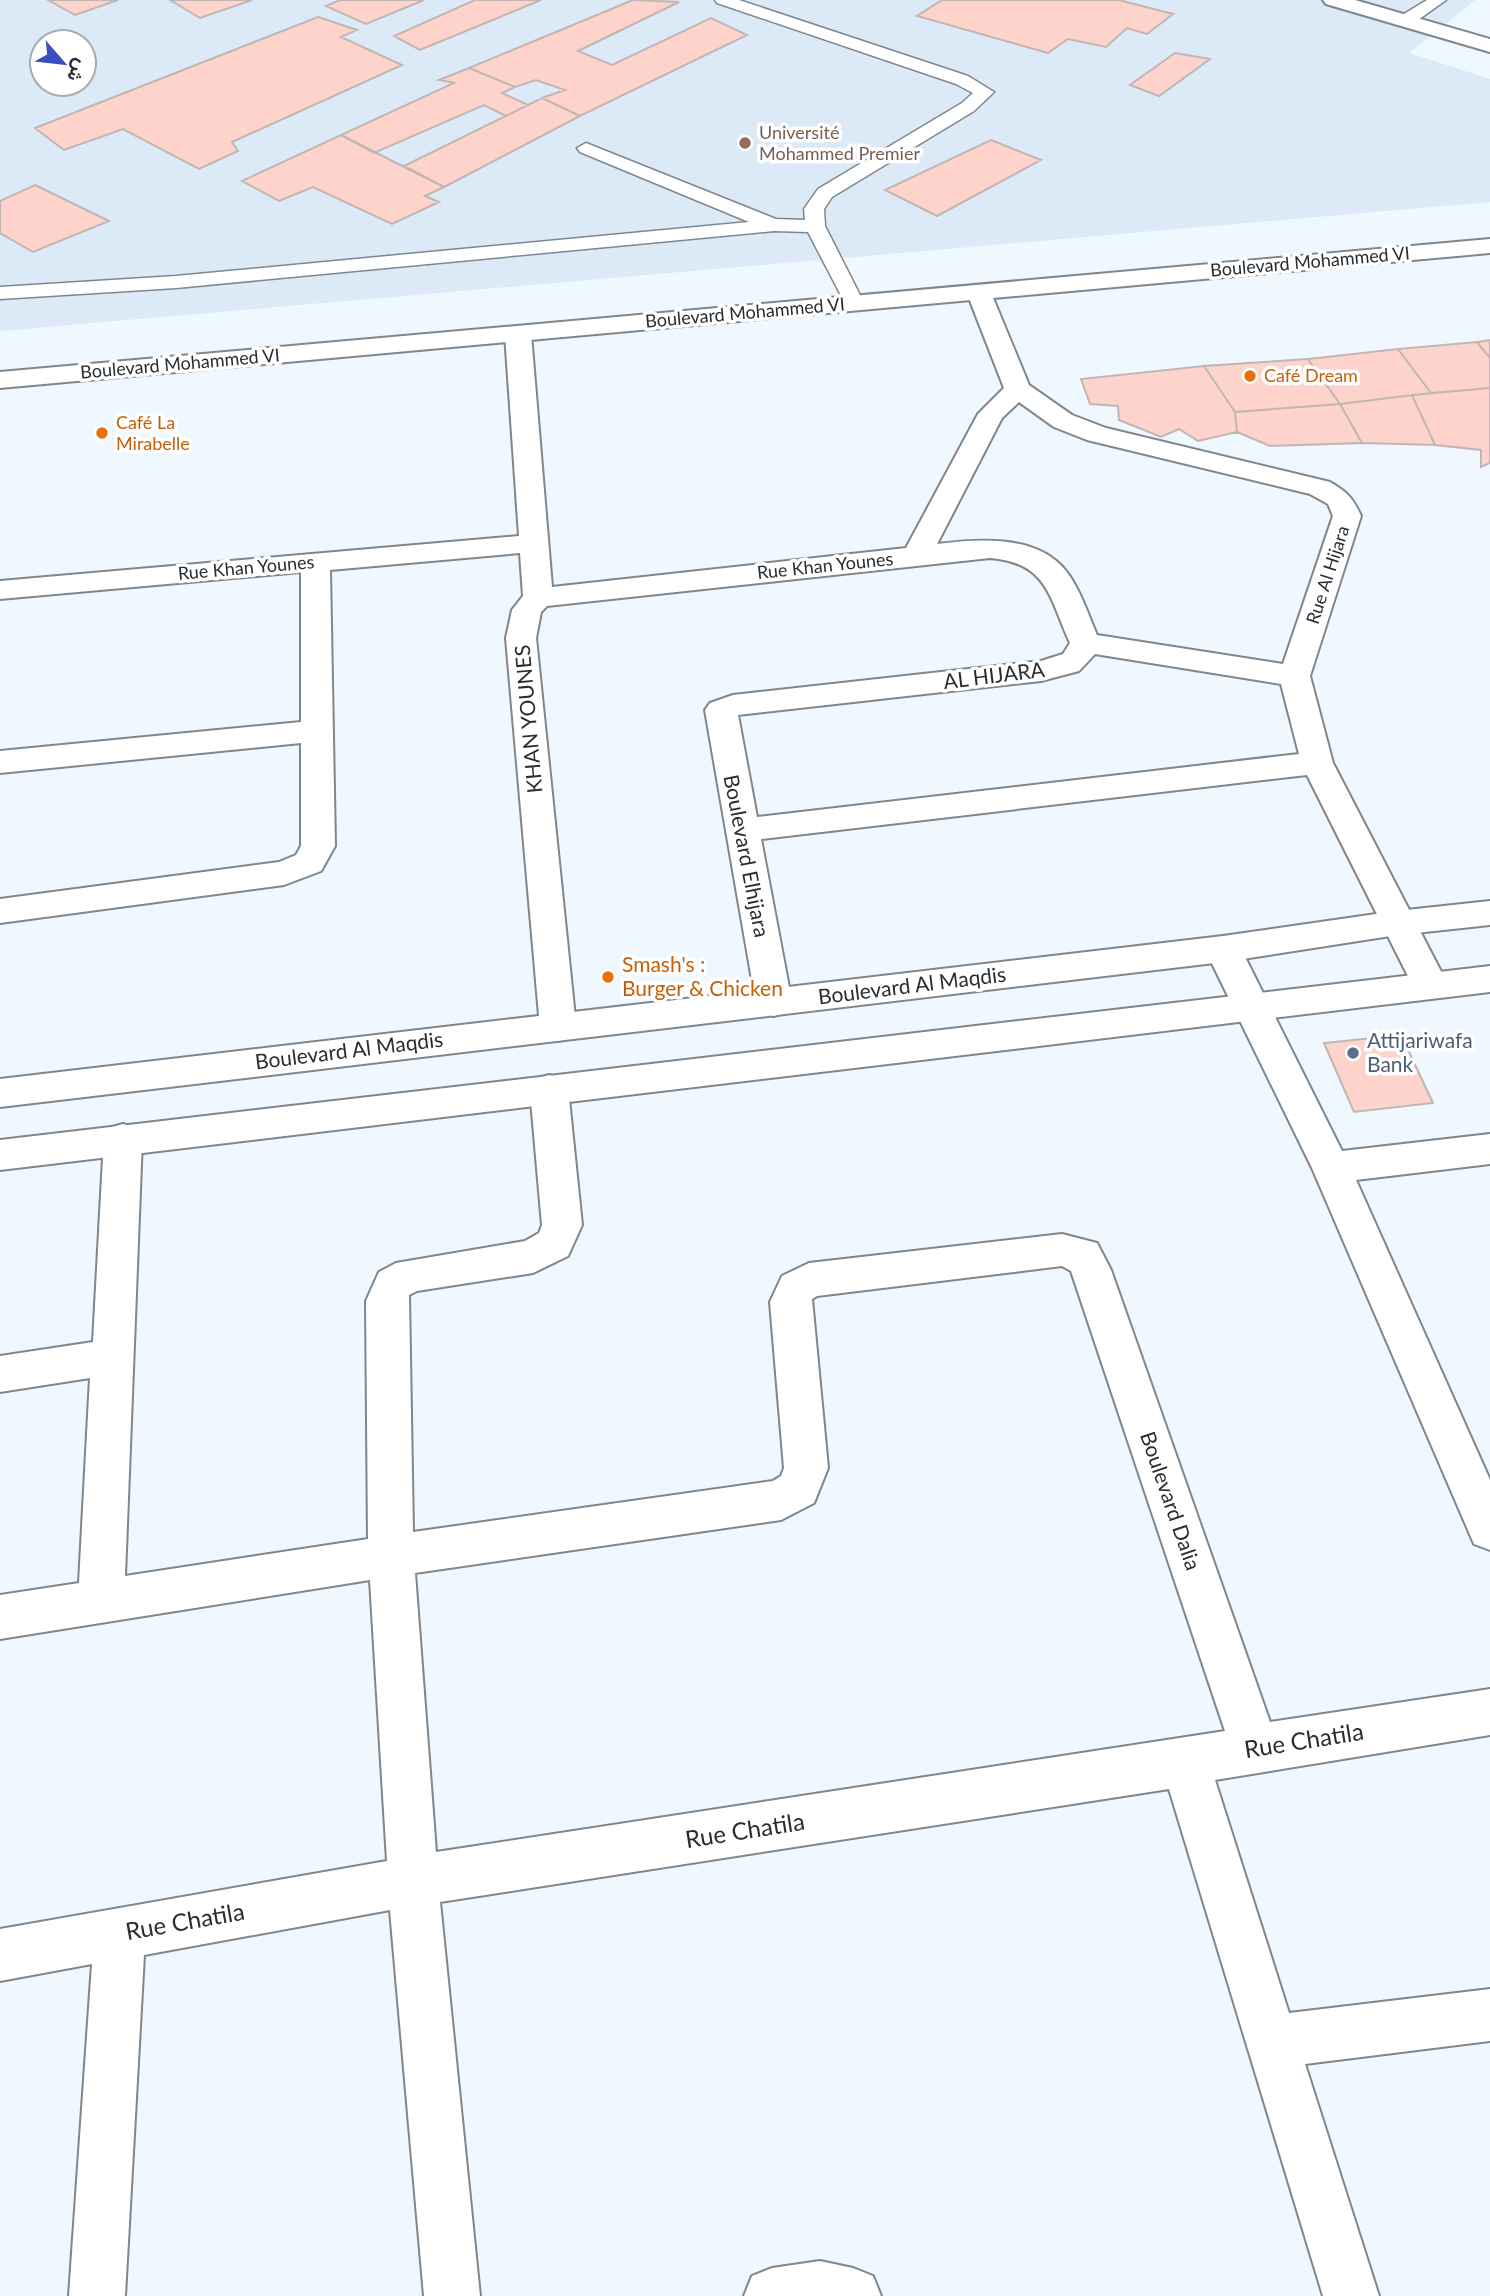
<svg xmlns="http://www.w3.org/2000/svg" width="1490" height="2296" font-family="Lato,Vazirmatn,sans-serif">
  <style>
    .built { fill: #dbeaf6; fill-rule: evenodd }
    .building { fill: #fed3cb; stroke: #c1b6b4; stroke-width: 2 }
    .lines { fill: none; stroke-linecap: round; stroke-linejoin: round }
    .lane-casing { stroke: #7f878d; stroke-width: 3 }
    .street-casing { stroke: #7f878d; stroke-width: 4 }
    .secondary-casing { stroke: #7f878d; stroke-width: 4 }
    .lane { fill: #fff; fill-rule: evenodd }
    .street { fill: #fff; fill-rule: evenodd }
    .secondary { fill: #fff; fill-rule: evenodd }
    .education-dot { fill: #8d6e63; stroke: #fff; stroke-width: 2.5 }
    .food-dot { fill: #e8710a; stroke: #fff; stroke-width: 2.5 }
    .service-dot { fill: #5c6f8a; stroke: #fff; stroke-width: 2.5 }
    .labels { text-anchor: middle; stroke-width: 7; stroke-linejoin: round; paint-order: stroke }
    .far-education-label { font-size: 18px; fill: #785e54; stroke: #fff; text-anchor: start }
    .far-street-label { font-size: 18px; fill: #2a2d30; stroke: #fff }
    .far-food-label { font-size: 18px; fill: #c56008; stroke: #fff; text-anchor: start }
    .street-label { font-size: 21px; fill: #2a2d30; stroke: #fff }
    .food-label { font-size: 21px; fill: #c56008; stroke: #fff; text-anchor: start }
    .service-label { font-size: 21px; fill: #4e5e75; stroke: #fff; text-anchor: start }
    .near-street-label { font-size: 24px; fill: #2a2d30; stroke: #fff }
  </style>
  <rect width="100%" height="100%" fill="#eff7ff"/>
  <!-- built -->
  <path class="built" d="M0 0H1475L1409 53 1490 79V202L0 331ZM42 42H84V84H42Z"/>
  <!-- building -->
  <path class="building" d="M48 0H118L75 15Z
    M170 0H252L200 18Z
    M340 0H424L366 24 326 6Z
    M475 0H541L420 50 394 36Z
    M633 0 679 2 578 51 612 65 711 18 747 35 580 116 542 98 565 90 536 80 515 87 469 68Z
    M942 0H1119L1173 14 1147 34 1127 28 1106 47 1068 39 1048 53 917 16Z
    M318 17 357 30 341 37 402 65 232 142 238 151 199 169 123 129 64 150 35 128Z
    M1175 53 1210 59 1159 96 1130 85Z
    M469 68 515 87 502 93 528 105 506 116 484 105 374 153 341 135 454 83 439 80Z
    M542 98 580 116 444 187 404 166Z
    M341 135 444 187 425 196 439 202 392 224 313 187 279 201 242 181Z
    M991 140 1041 160 937 216 885 190Z
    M35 185 109 221 33 252 0 233V201Z
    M1490 340V358L1477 342Z
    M1477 342 1490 358V388L1431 393 1398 349Z
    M1398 349 1431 393 1340 404 1308 359Z
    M1308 359 1340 404 1235 412 1204 366Z
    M1204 366 1235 412 1237 432 1198 441 1179 429 1161 437 1119 420 1118 406 1090 404 1081 379Z
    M1490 388V463L1481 467V450L1435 445 1412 395Z
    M1412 395 1435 445 1362 443 1340 404Z
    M1340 404 1362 443 1270 446 1237 432 1235 412Z
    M1401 1035 1433 1103 1354 1112 1324 1043Z"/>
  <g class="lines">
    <!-- lane casing -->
    <g class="lane-casing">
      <path id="lane" d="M715 0H739L968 76 994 92 974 111 832 197 824 209 825 226 864 303 861 307H847L808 232 774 231 176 288 0 299V287L176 276 749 222 580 152 577 148 586 143 776 219 805 220 804 209 818 189 962 103 973 93 956 84 717 3Z
        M1427 0H1446L1411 25H1399V17Z"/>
    </g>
    <!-- street casing -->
    <g class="street-casing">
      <path id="street" d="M979 286 988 288 991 293 1029 385 1072 415 1106 428 1330 482C1347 492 1353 498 1361 516L1310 676 1333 763 1448 985 1443 994 1430 998 1417 994 1307 775 761 839 792 1003 787 1012 774 1016 761 1012 756 1003 705 710 710 703 733 695 1041 661 1063 654 1070 643C1049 597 1048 563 990 558L547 606 541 612 536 638 576 1027 571 1037 558 1041 545 1037 540 1027 506 638 512 610 523 596 520 553 330 570 335 846 321 871 284 885 0 923V899L279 862 296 855 301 846V743L0 773V751L301 722V572L0 599V581L519 536 505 334 509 329H527L531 334 552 587 906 548 978 414 1004 388 967 293 970 288ZM1019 402 1054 427 1087 440 1310 494 1328 504 1333 516 1283 664 1097 635C1088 614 1080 589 1066 571 1037 534 978 539 937 544L1002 418ZM1095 654 1281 684 1299 754 757 817 738 715 1041 681 1079 671Z
        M1223 936 1235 940 1241 949 1342 1151 1490 1134V1164L1356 1180 1490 1480V1550L1474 1544 1312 1168 1205 949 1211 940Z
        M549 1075 562 1079 568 1089 582 1225 568 1256 533 1273 417 1291 409 1295 413 1532 773 1481 781 1476 784 1468 770 1302 782 1276 809 1263 1062 1234 1097 1243 1111 1270 1270 1722 1490 1689V1735L1215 1780 1289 2013 1490 1989V2041L1305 2064 1379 2296H1323L1169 1789 440 1902 480 2296H424L390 1910 144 1955 125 2296H69L92 1964 0 1981V1929L387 1861 370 1580 0 1639V1595L79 1583 90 1378 0 1392V1356L93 1342 104 1139 109 1128 123 1124 137 1128 142 1139 125 1576 368 1539 366 1301 379 1272 396 1263 525 1241 539 1233 542 1225 530 1089 536 1079ZM1062 1266 1071 1271 1225 1731 436 1852 415 1573 781 1520 814 1503 828 1468 812 1299 817 1296Z
        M820 2261 853 2268 873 2276 881 2296H744L752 2276 772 2268Z"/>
    </g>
    <!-- secondary casing -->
    <g class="secondary-casing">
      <path id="secondary" d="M1323 0H1355L1490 39V52L1326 4Z
        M1490 239V253L0 388V372Z
        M1490 901V925L1397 935 1223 962 0 1107V1079L1223 936 1397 911Z
        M1490 966V992L0 1170V1140Z"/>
    </g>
    <!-- lane -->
    <use href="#lane" class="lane"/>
    <!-- street -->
    <use href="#street" class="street"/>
    <!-- secondary -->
    <use href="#secondary" class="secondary"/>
  </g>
  <!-- markers -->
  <circle class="education-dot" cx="745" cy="143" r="7"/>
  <g class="food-dot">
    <circle cx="1250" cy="376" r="7"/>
    <circle cx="102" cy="433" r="7"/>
    <circle cx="608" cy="977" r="7"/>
  </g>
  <circle class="service-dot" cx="1353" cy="1053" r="7"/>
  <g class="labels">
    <!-- far-education labels -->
    <g class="far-education-label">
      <text x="759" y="139">Université<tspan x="759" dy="21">Mohammed Premier</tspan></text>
    </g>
    <!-- far-street labels -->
    <g class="far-street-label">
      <text transform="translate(1310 262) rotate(-5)" y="6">Boulevard Mohammed VI</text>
      <text transform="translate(745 313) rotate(-5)" y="6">Boulevard Mohammed VI</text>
      <text transform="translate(180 364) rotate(-5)" y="6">Boulevard Mohammed VI</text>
      <text transform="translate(825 566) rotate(-6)" y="6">Rue Khan Younes</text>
      <text transform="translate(246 568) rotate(-5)" y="6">Rue Khan Younes</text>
      <text transform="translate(1328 575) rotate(-72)" y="6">Rue Al Hijara</text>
    </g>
    <!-- far-food labels -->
    <g class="far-food-label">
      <text x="1264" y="382">Café Dream</text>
      <text x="116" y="429">Café La<tspan x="116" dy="21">Mirabelle</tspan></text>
    </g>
    <!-- street labels -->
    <g class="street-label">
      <text transform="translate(994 676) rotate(-7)" y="7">AL HIJARA</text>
      <text transform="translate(529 719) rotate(-95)" y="7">KHAN YOUNES</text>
      <text transform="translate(746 856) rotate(79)" y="7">Boulevard Elhijara</text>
      <text transform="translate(912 986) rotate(-7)" y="7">Boulevard Al Maqdis</text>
      <text transform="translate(349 1051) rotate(-7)" y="7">Boulevard Al Maqdis</text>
      <text transform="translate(1170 1501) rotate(71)" y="7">Boulevard Dalia</text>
    </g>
    <!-- food labels -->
    <g class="food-label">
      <text x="622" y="972">Smash's :<tspan x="622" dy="24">Burger &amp; Chicken</tspan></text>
    </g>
    <!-- service labels -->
    <g class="service-label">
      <text x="1367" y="1048">Attijariwafa<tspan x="1367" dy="24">Bank</tspan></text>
    </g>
    <!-- near-street labels -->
    <g class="near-street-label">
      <text transform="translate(1304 1741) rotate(-9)" y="8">Rue Chatila</text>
      <text transform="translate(745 1831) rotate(-9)" y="8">Rue Chatila</text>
      <text transform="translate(185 1922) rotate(-10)" y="8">Rue Chatila</text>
    </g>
  </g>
  <!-- north arrow -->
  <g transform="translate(63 63) rotate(118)"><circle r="33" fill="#ffffff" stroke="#aaabac" stroke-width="2"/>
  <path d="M0-5L12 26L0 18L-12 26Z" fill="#394ec0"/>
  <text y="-10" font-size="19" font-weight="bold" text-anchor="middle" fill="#2a2d30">ش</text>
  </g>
</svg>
